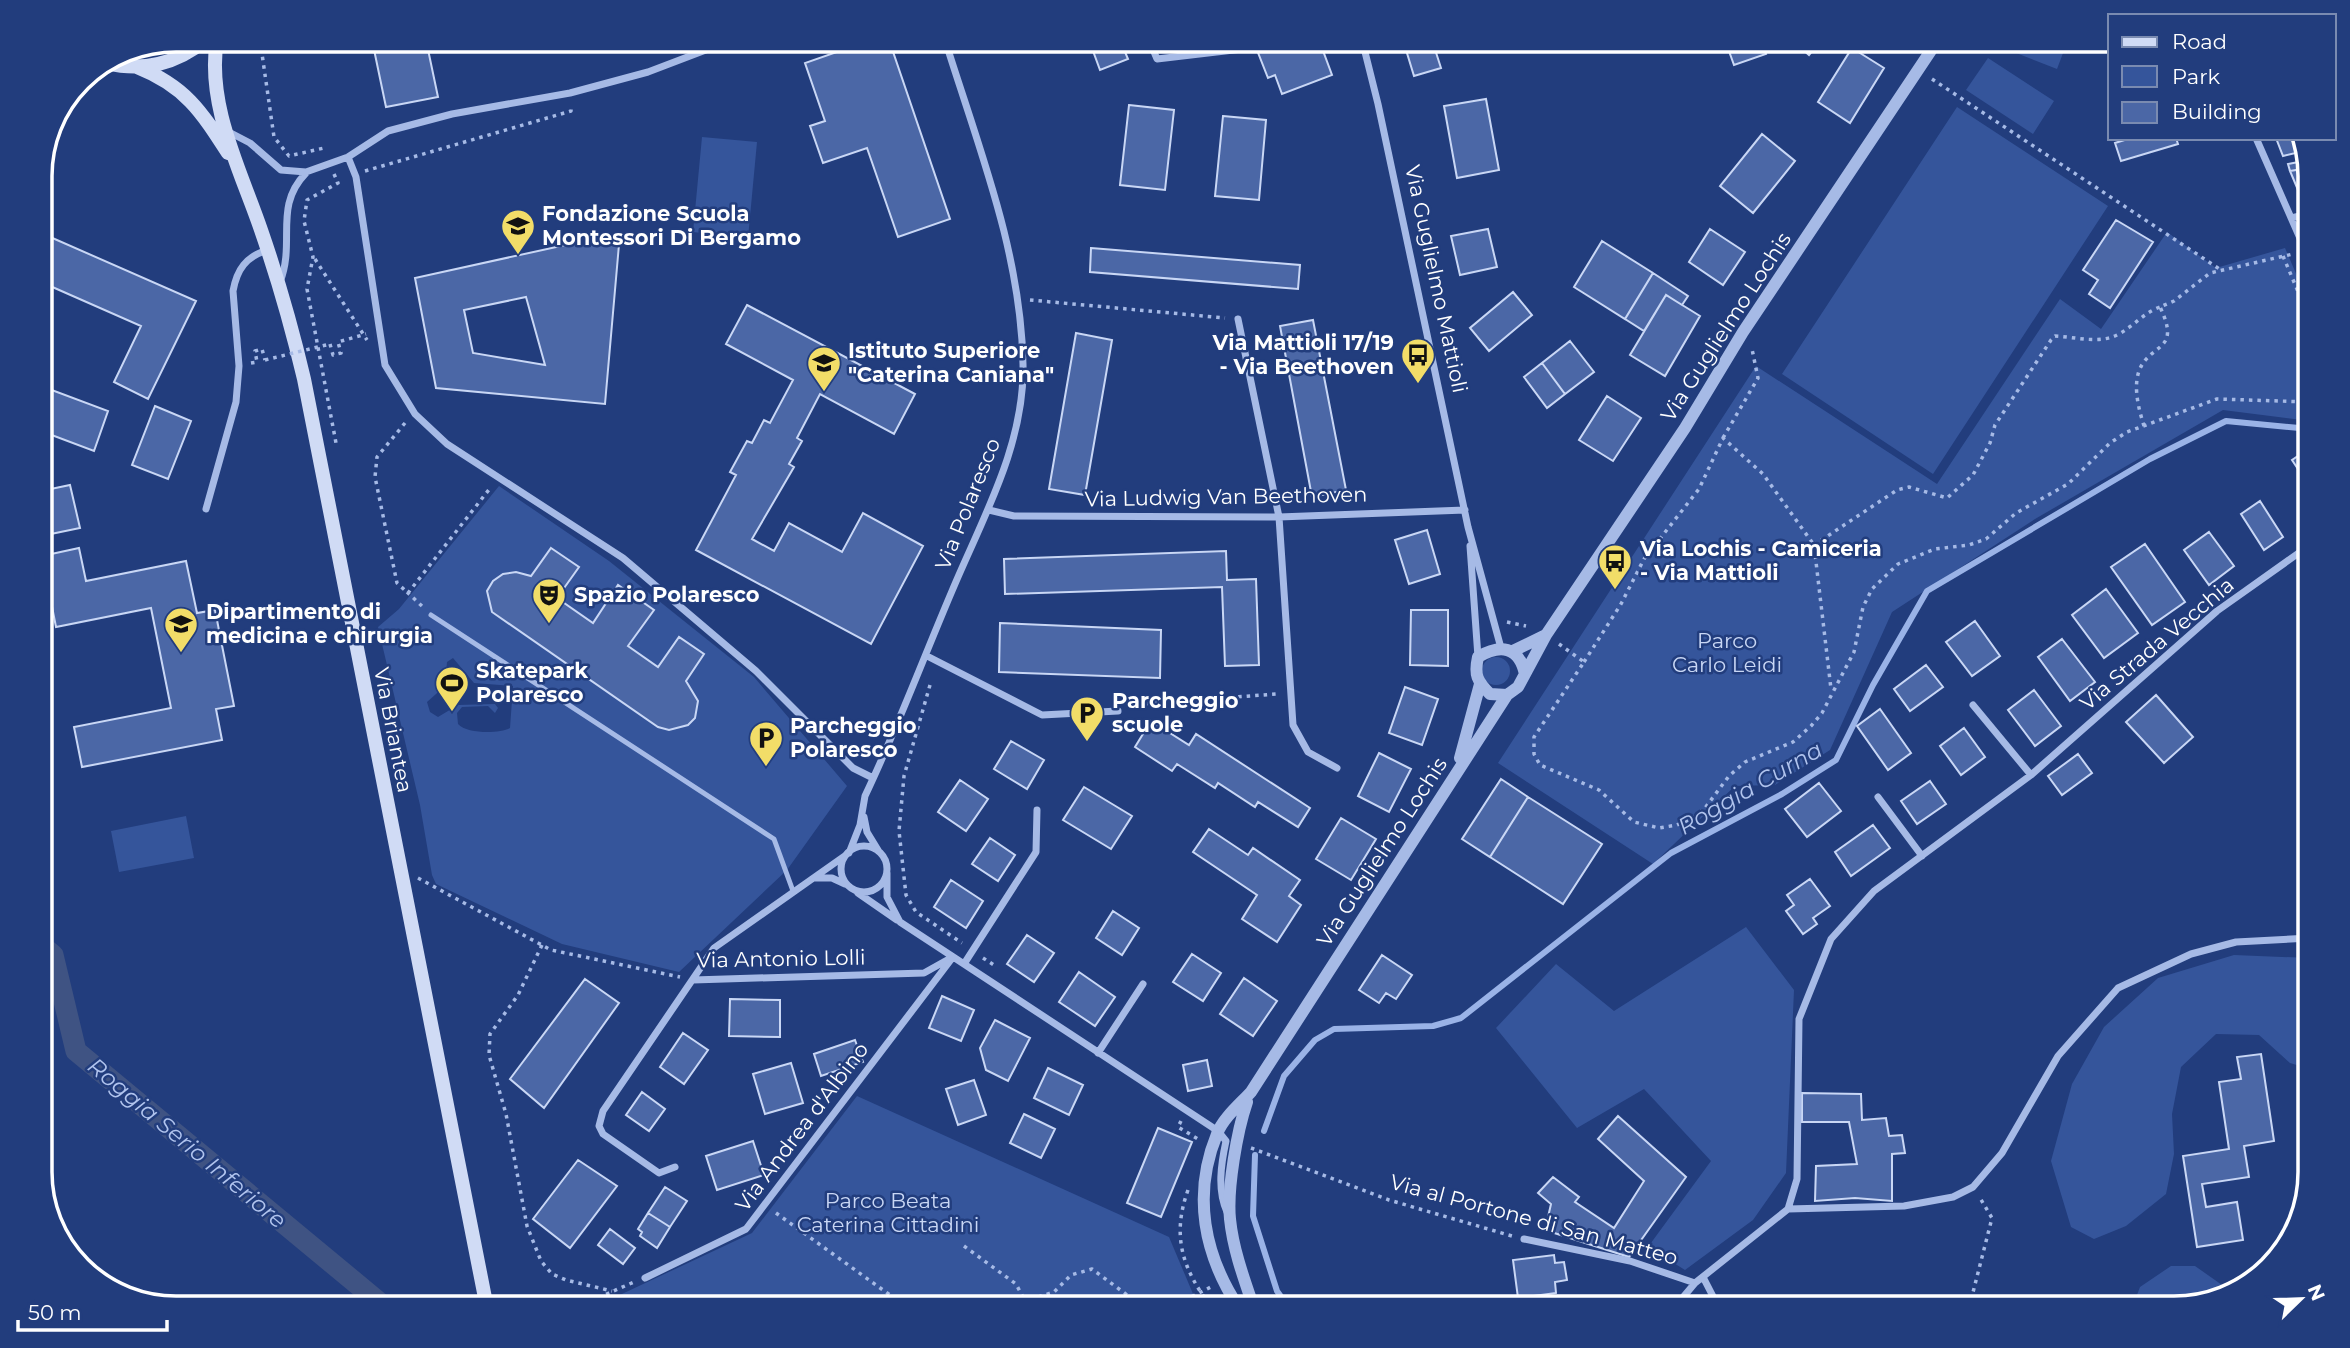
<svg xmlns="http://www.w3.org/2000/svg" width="2350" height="1348" font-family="Montserrat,sans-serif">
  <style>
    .green { fill: #35559b; fill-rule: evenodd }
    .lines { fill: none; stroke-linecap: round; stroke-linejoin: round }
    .stream { stroke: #9ab3e7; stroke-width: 6 }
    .canal { stroke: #3f5383; stroke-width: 21 }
    .building { fill: #4b67a6; stroke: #c9d7f5; stroke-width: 2; fill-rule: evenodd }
    .path { stroke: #a6bae6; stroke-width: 3.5; stroke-dasharray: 3.5 5; stroke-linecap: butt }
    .service { stroke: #a6bae6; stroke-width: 5 }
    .minor { stroke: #a6bae6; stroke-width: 7 }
    .tertiary { stroke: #a6bae6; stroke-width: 12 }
    .secondary { stroke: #d0dbf5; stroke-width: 14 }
    .path-bridge { stroke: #a6bae6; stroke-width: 3.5; stroke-dasharray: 3.5 5; stroke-linecap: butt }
    .labels { text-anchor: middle; stroke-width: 5; stroke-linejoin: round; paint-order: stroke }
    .poi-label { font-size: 21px; font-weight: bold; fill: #fff; stroke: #223d7d; text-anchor: start }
    .street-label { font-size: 21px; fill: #fff; stroke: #223d7d }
    .park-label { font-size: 21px; fill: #c9d7f5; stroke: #223d7d }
    .water-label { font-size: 23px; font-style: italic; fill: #b1c4ee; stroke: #223d7d }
    .rim { fill: none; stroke: #fff; stroke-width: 3.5 }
  </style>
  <rect width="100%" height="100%" fill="#223d7d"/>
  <!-- green -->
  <path class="green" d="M1992 40H2068L2057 69 1991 43Z
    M1988 58 2054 101 2033 134 1966 90Z
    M1957 107 2108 206 1933 474 1782 374Z
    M702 137 757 142 748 238 693 232Z
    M2167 232 2216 268 2285 248 2310 306V421L2223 410 2035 519 1892 612 1830 750 1775 785 1735 786 1653 864 1498 763 1756 366 1937 484 2060 299 2101 329Z
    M499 486 609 561 754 677 847 786 787 870 679 972 562 944 436 884 432 875 420 805 378 627 399 609ZM453 658 474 683 513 686 510 728C499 734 467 734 458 724L457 713 462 707 488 706 495 713 498 708 495 704 458 705 438 717 430 712 427 702 445 686 447 662Z
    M1482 671a14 14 0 1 1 28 0a14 14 0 1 1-28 0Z
    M186 816 194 858 119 872 111 831Z
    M1746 927 1794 990 1786 1173 1753 1220 1685 1270 1648 1247 1711 1161 1644 1089 1577 1128 1496 1028 1556 964 1614 1011Z
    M2234 955 2310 958V1069L2290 1063 2259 1035 2216 1034 2181 1067 2172 1114 2174 1154 2166 1194 2126 1226 2094 1239 2071 1227 2051 1161 2072 1084 2104 1027 2158 978Z
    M857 1096 1169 1237 1199 1308H592L752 1233Z
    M2171 1266H2195L2232 1292 2174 1308H2132L2140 1287Z"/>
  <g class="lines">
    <!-- stream -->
    <path class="stream" d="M1264 1131 1284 1076 1315 1040 1334 1029 1433 1026 1461 1018 1671 853 1782 794 1836 760 1873 685 1927 591 2150 459 2226 421 2310 429
      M1255 1155 1253 1216 1277 1291 1289 1308"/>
    <!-- canal -->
    <path class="canal" d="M41 945 53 955 76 1051 386 1308"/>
  </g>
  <!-- building -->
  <path class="building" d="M372 40H426L438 97 386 107Z
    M871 40H889L950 219 898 237 867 148 823 163 810 126 825 121 805 63Z
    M1089 40H1120L1128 59 1100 70Z
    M1283 40 1285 47 1302 40H1319L1332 75 1282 94 1275 75 1268 78 1257 50Z
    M1403 40H1432L1441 68 1414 76Z
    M1547 40H1581L1550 50Z
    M1725 40H1761L1766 54 1734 65Z
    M1792 40H1821L1809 55Z
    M1852 48 1884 68 1850 123 1818 102Z
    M1486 99 1499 170 1457 178 1444 106Z
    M1129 105 1174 110 1165 190 1120 185Z
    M1223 116 1266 120 1259 200 1215 196Z
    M1762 134 1795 161 1753 213 1720 186Z
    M2131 138H2176L2178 144 2121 161 2115 143Z
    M2276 138H2299L2304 151 2283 156Z
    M2304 161 2307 168 2290 171 2288 164Z
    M2309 168V216L2290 171Z
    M2116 220 2153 242 2110 308 2089 294 2098 280 2083 270Z
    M1488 229 1497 267 1460 275 1451 236Z
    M1710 229 1745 252 1723 285 1689 262Z
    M41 233 196 301 148 399 114 382 141 326 41 282Z
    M620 233 605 404 436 388 415 278ZM526 297 545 365 473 353 464 310Z
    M1602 241 1653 273 1625 319 1574 287Z
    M1091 248 1300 265 1298 289 1090 272Z
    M1653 273 1688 296 1682 305 1666 295 1644 331 1625 319Z
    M1513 292 1532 315 1489 351 1470 328Z
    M1666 295 1700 316 1665 376 1630 355Z
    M747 305 915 394 894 434 820 394 797 438 802 441 789 464 794 467 752 539 774 551 789 523 842 552 863 513 923 546 871 644 696 550 736 475 730 472 747 441 752 443 764 420 770 423 793 380 726 344Z
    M1313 320 1346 490 1312 497 1280 326Z
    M1076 333 1112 340 1085 495 1049 489Z
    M1570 341 1594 372 1565 394 1542 363Z
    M1542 363 1565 394 1547 408 1524 377Z
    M41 386 108 411 94 451 41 431Z
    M1607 396 1641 418 1613 461 1579 440Z
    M155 406 191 421 168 479 132 465Z
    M2304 452 2310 461V487L2292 460Z
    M70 485 80 528 46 535 41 491Z
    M2260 501 2283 537 2264 550 2241 514Z
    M1427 530 1440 574 1409 584 1395 540Z
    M2209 532 2234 566 2209 585 2184 550Z
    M2145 544 2185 602 2152 625 2111 567Z
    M79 548 86 581 186 561 197 613 215 610 234 706 216 709 222 740 82 767 74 727 171 708 151 608 56 627 42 556Z
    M551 548 579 567 557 598 593 623 618 585 654 610 628 646 658 667 679 637 704 654 686 681 698 701 695 718 688 725 669 730 658 727 492 612 487 591 493 581 503 574 516 572 531 576Z
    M1226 551 1227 580 1256 579 1259 665 1225 666 1222 587 1005 594 1004 559Z
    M2106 589 2138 633 2104 658 2072 615Z
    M1411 610H1448V666L1410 665Z
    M1975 621 2000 656 1972 676 1946 642Z
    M1000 623 1161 630 1160 678 999 672Z
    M2062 639 2095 682 2070 701 2038 657Z
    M1926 665 1943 687 1910 711 1894 689Z
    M1405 687 1438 699 1422 745 1389 733Z
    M2034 690 2061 726 2035 746 2008 710Z
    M2156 695 2193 737 2164 763 2126 722Z
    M1880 709 1911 753 1888 770 1857 726Z
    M1151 721 1189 745 1196 734 1310 808 1298 827 1258 802 1255 807 1218 783 1215 788 1177 764 1172 771 1135 747Z
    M1964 728 1985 757 1961 775 1940 746Z
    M1011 741 1044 760 1027 789 994 769Z
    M1379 753 1411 769 1389 812 1358 796Z
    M2078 754 2092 773 2062 795 2048 776Z
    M1501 779 1528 797 1490 857 1462 839Z
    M960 780 988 799 966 831 938 812Z
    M1930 781 1946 804 1917 824 1901 801Z
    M1819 783 1841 811 1807 837 1785 809Z
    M1084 787 1132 816 1111 849 1063 820Z
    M1528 797 1602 844 1563 904 1490 857Z
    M1341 818 1376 839 1351 880 1316 859Z
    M1873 825 1890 848 1851 876 1835 852Z
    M1209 829 1248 855 1253 848 1300 880 1289 896 1301 905 1277 942 1242 919 1257 895 1193 852Z
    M990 838 1015 855 998 881 972 864Z
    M1810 879 1830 906 1813 918 1817 924 1803 934 1786 911 1794 905 1787 895Z
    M951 880 983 901 966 928 934 907Z
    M1113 911 1139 928 1122 955 1096 938Z
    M1027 935 1054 953 1034 982 1007 964Z
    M1192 954 1221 973 1203 1001 1173 982Z
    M1382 955 1412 975 1396 999 1386 993 1379 1003 1359 990Z
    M1079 972 1115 997 1095 1026 1059 1002Z
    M1244 978 1277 1001 1253 1036 1220 1014Z
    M585 979 619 1003 544 1108 510 1079Z
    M942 996 974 1010 961 1041 929 1028Z
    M730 999 780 1000V1037L729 1036Z
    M995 1020 1030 1038 1008 1081 986 1070 980 1048Z
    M683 1033 708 1050 684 1084 660 1067Z
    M855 1040 863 1062 821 1076 814 1054Z
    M2261 1054 2274 1141 2244 1146 2249 1177 2202 1184 2206 1207 2237 1202 2243 1240 2197 1247 2183 1156 2229 1149 2219 1082 2241 1079 2237 1057Z
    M1207 1060 1212 1086 1188 1091 1183 1065Z
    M791 1063 803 1103 765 1114 753 1074Z
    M1048 1068 1083 1085 1069 1115 1034 1098Z
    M974 1080 986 1115 958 1125 946 1089Z
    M642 1092 665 1109 649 1131 626 1115Z
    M1802 1093 1861 1094 1862 1120 1886 1118 1889 1136 1902 1135 1905 1153 1892 1154V1201L1855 1198 1815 1201 1816 1166 1857 1164 1849 1122H1802Z
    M1024 1114 1055 1129 1041 1158 1010 1143Z
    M1618 1116 1686 1177 1629 1257 1545 1230 1551 1204 1538 1193 1553 1177 1579 1197 1575 1202 1614 1228 1644 1181 1598 1139Z
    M1158 1128 1192 1142 1161 1217 1127 1203Z
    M753 1141 764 1175 717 1190 706 1156Z
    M578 1160 617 1186 570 1248 533 1219Z
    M665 1187 687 1201 670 1227 648 1213Z
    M648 1213 670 1227 657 1248 640 1236 642 1232 638 1229Z
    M610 1229 635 1248 623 1264 598 1245Z
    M1554 1255 1555 1263 1564 1262 1567 1280 1555 1282 1556 1293 1518 1298 1513 1260Z"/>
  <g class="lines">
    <!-- path -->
    <path class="path" d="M260 40 274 137 289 156 324 148 325 151
      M1932 79 2221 270
      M365 171 571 111V106
      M334 174 338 183 307 200 304 221 313 257 307 289 336 443
      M2283 256 2310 320
      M315 259 367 340
      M1030 300 1225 318
      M330 344 333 355 341 353 338 342 366 334
      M251 363 257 362 255 351 262 349 265 360
      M405 423 377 457 375 477 397 583 408 593 491 487
      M2144 426C2139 410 2133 388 2139 371 2150 342 2182 353 2160 307L2174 301 2210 273 2293 254
      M1723 438 1758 378 1752 349
      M1814 545 1897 490 1909 487 1947 498 1973 475 1990 443 1995 425 2051 340 2055 336C2075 337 2099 344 2117 335 2133 327 2143 313 2160 307
      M407 592 424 608
      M1507 622 1526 626
      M1559 644 1584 662 1534 737V754L1540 765 1599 790 1634 822 1659 828 1677 825 1693 818 1705 808 1729 776 1745 762 1793 742 1811 726 1822 713 1854 652 1863 607 1872 589 1898 564 1935 549 1969 545 1986 539 2016 513 2068 484 2110 443 2127 432 2217 399 2310 402
      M1584 662 1621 604 1644 559 1699 489 1723 438 1763 474 1814 545 1831 689
      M930 685 904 776 899 831 906 895 916 912 962 943
      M1128 705 1277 694
      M418 878 551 950 680 977
      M542 945 518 995 490 1034 489 1055 506 1114 527 1226 541 1261 552 1274 566 1280 612 1291
      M983 958 997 967
      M1181 1121 1178 1127 1198 1139
      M1251 1148 1389 1200 1512 1236
      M1188 1190C1171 1237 1183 1270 1212 1308
      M776 1213 908 1308
      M964 1246 1016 1284 1025 1301
      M575 1308 634 1282
      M1016 1308 1025 1301 1054 1292 1071 1275 1092 1269 1142 1306 1153 1308
      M1169 1308 1211 1287
      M1969 1308 1992 1218 1980 1198"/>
    <!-- service -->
    <path class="service" d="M1439 40H1442
      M431 615 774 839 793 891"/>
    <!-- minor -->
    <path class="minor" d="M1149 40 1157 59 1242 49 1268 40
      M1362 40 1378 104 1468 527 1501 648
      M227 131 250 143 281 170 306 172 348 157 388 131 452 114 570 93 648 72 732 40
      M2256 138 2310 261
      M348 157 356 177 385 365 415 414 447 444 623 558 756 671 853 768 873 778
      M2291 218 2309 214
      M280 282C296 241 273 207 306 173
      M1238 319 1279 517 1293 725 1308 752 1337 768
      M206 509 236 402 239 366 233 291C237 269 246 257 267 250
      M989 510 1014 516 1279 517 1465 510
      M1470 546 1478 657
      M927 656 1042 715 1118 711
      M1973 705 2031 775
      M1878 797 1922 856
      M864 817 867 832 878 850
      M841 869a23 23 0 1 1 46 0a23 23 0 1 1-46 0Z
      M849 853 860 825 865 796C897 729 923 659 952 591 982 519 1025 445 1023 364 1021 252 978 146 945 40
      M887 873V897L900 922 1218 1131 1226 1141C1221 1164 1217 1190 1227 1212
      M816 878H832L845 884
      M858 893 897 920
      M964 964 1036 852 1037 810
      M693 980 924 973 949 959
      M1098 1053 1143 984
      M675 1167 659 1173 603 1134 599 1126 603 1111 714 948 846 855
      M1788 1209 1904 1206 1953 1197 1973 1187 2002 1153 2058 1056 2118 988 2191 954 2236 942 2310 938
      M1524 1239 1630 1261 1695 1283
      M1703 1277 1719 1308
      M645 1278 746 1229 953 957
      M1674 1308 1695 1283 1788 1209 1797 1179 1799 1019 1831 939 1874 891 2031 775 2217 611 2310 545"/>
    <!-- tertiary -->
    <path class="tertiary" d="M1513 651 1546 635
      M1507 695 1490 694C1477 681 1474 675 1478 657 1500 644 1519 646 1525 674
      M1460 758 1480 684
      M1247 1102C1237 1131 1227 1189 1230 1219 1233 1249 1244 1279 1254 1308
      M1239 1308C1204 1255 1192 1195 1217 1134 1223 1118 1240 1104 1251 1092L1507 695 1518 687 1546 635 1685 428 1743 332 1938 40"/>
    <!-- secondary -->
    <path class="secondary" d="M217 40C206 105 241 171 261 230 278 279 292 328 304 379L487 1308
      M107 63C142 72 177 64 205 40
      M137 67C185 86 201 111 228 153"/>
    <!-- path-bridge -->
    <path class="path-bridge" d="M265 360 330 344"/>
  </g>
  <!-- icons -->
  <defs>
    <g id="school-pin" transform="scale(1.75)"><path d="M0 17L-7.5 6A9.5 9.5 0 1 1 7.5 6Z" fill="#f2dd68" stroke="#223d7d"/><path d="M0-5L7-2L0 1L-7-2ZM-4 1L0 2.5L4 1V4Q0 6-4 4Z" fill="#111"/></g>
    <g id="bus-pin" transform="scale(1.75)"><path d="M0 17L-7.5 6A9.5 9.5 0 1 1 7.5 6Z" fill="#f2dd68" stroke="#223d7d"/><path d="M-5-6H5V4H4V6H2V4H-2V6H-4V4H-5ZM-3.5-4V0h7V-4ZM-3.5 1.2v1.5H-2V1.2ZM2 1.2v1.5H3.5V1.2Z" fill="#111"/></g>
    <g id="theatre-pin" transform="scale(1.75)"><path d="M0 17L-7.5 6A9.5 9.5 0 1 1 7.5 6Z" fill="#f2dd68" stroke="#223d7d"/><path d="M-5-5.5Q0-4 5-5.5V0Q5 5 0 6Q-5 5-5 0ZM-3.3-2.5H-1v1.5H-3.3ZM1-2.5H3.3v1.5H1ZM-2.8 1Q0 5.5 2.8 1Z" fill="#111"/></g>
    <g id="university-pin" transform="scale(1.75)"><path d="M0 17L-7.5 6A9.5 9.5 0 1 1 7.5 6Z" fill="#f2dd68" stroke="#223d7d"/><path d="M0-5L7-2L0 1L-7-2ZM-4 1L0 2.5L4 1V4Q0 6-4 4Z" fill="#111"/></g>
    <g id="stadium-pin" transform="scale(1.75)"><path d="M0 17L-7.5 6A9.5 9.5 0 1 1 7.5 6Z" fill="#f2dd68" stroke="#223d7d"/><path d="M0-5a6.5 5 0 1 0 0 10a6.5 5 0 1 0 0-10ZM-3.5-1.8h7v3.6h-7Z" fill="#111"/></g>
    <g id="parking-pin" transform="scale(1.75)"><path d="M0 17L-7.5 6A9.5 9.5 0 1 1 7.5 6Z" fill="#f2dd68" stroke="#223d7d"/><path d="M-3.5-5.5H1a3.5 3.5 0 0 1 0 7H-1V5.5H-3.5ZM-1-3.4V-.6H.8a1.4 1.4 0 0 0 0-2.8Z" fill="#111"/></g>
  </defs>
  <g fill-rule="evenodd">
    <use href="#school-pin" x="518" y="226"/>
    <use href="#bus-pin" x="1418" y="355"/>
    <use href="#school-pin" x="824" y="363"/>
    <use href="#bus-pin" x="1615" y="561"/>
    <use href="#theatre-pin" x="549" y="595"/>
    <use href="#university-pin" x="181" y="624"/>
    <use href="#stadium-pin" x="452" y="683"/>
    <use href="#parking-pin" x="1087" y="713"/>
    <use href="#parking-pin" x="766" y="738"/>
  </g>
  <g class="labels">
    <!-- poi labels -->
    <g class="poi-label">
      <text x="542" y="221">Fondazione Scuola<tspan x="542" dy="24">Montessori Di Bergamo</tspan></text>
      <text x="1394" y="350" text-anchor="end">Via Mattioli 17/19<tspan x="1394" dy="24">- Via Beethoven</tspan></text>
      <text x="848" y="358">Istituto Superiore<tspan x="848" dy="24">"Caterina Caniana"</tspan></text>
      <text x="1640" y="556">Via Lochis - Camiceria<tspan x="1640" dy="24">- Via Mattioli</tspan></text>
      <text x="574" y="602">Spazio Polaresco</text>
      <text x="206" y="619">Dipartimento di<tspan x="206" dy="24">medicina e chirurgia</tspan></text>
      <text x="476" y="678">Skatepark<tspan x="476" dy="24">Polaresco</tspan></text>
      <text x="1112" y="708">Parcheggio<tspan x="1112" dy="24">scuole</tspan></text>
      <text x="790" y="733">Parcheggio<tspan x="790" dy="24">Polaresco</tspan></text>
    </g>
    <!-- street labels -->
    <g class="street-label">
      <text transform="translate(1436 279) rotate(78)" y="7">Via Guglielmo Mattioli</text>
      <text transform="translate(1726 327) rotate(-57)" y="7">Via Guglielmo Lochis</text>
      <text transform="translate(1226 497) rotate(-1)" y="7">Via Ludwig Van Beethoven</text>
      <text transform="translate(968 504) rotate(-68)" y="7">Via Polaresco</text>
      <text transform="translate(2157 644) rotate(-40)" y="7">Via Strada Vecchia</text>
      <text transform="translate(393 730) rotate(79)" y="7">Via Briantea</text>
      <text transform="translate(1382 852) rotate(-57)" y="7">Via Guglielmo Lochis</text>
      <text transform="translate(781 959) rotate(-1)" y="7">Via Antonio Lolli</text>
      <text transform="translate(802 1127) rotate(-53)" y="7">Via Andrea d'Albino</text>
      <text transform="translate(1534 1220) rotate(15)" y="7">Via al Portone di San Matteo</text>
    </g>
    <!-- park labels -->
    <g class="park-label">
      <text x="1727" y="648">Parco<tspan x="1727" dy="24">Carlo Leidi</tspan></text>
      <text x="888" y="1208">Parco Beata<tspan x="888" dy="24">Caterina Cittadini</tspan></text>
    </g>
    <!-- water labels -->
    <g class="water-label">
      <text transform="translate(1750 788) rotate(-30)" y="8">Roggia Curna</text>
      <text transform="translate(187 1143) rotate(40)" y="8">Roggia Serio Inferiore</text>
    </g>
  </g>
  <!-- crop -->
  <path d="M0 0H2350V1348H0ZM176 52H2174A124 124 0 0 1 2298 176V1172A124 124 0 0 1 2174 1296H176A124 124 0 0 1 52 1172V176A124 124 0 0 1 176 52Z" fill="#223d7d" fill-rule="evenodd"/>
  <path class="rim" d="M176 52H2174A124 124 0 0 1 2298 176V1172A124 124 0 0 1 2174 1296H176A124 124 0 0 1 52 1172V176A124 124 0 0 1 176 52Z"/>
  <!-- legend -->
  <rect x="2108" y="14" width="228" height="126" fill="#223d7d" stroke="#7a8bb1" stroke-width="2"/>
  <rect x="2122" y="37" width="35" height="10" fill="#d0dbf5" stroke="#7a8bb1" stroke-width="2"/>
  <text x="2172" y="49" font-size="21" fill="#ffffff">Road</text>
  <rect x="2122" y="66" width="35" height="21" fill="#35559b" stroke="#7a8bb1" stroke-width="2"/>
  <text x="2172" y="84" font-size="21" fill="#ffffff">Park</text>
  <rect x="2122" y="102" width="35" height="21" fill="#4b67a6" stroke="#7a8bb1" stroke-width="2"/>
  <text x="2172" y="119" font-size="21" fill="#ffffff">Building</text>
  <!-- north arrow -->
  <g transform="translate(2301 1299) rotate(67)" stroke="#223d7d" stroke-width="5" paint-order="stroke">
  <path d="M0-5L12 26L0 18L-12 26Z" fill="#ffffff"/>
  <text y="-10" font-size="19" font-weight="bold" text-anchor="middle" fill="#ffffff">N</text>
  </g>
  <!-- scale -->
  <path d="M18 1320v10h149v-10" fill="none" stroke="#ffffff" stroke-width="3.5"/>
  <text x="28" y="1320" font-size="21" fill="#ffffff" stroke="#223d7d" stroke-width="5" paint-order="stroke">50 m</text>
</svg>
